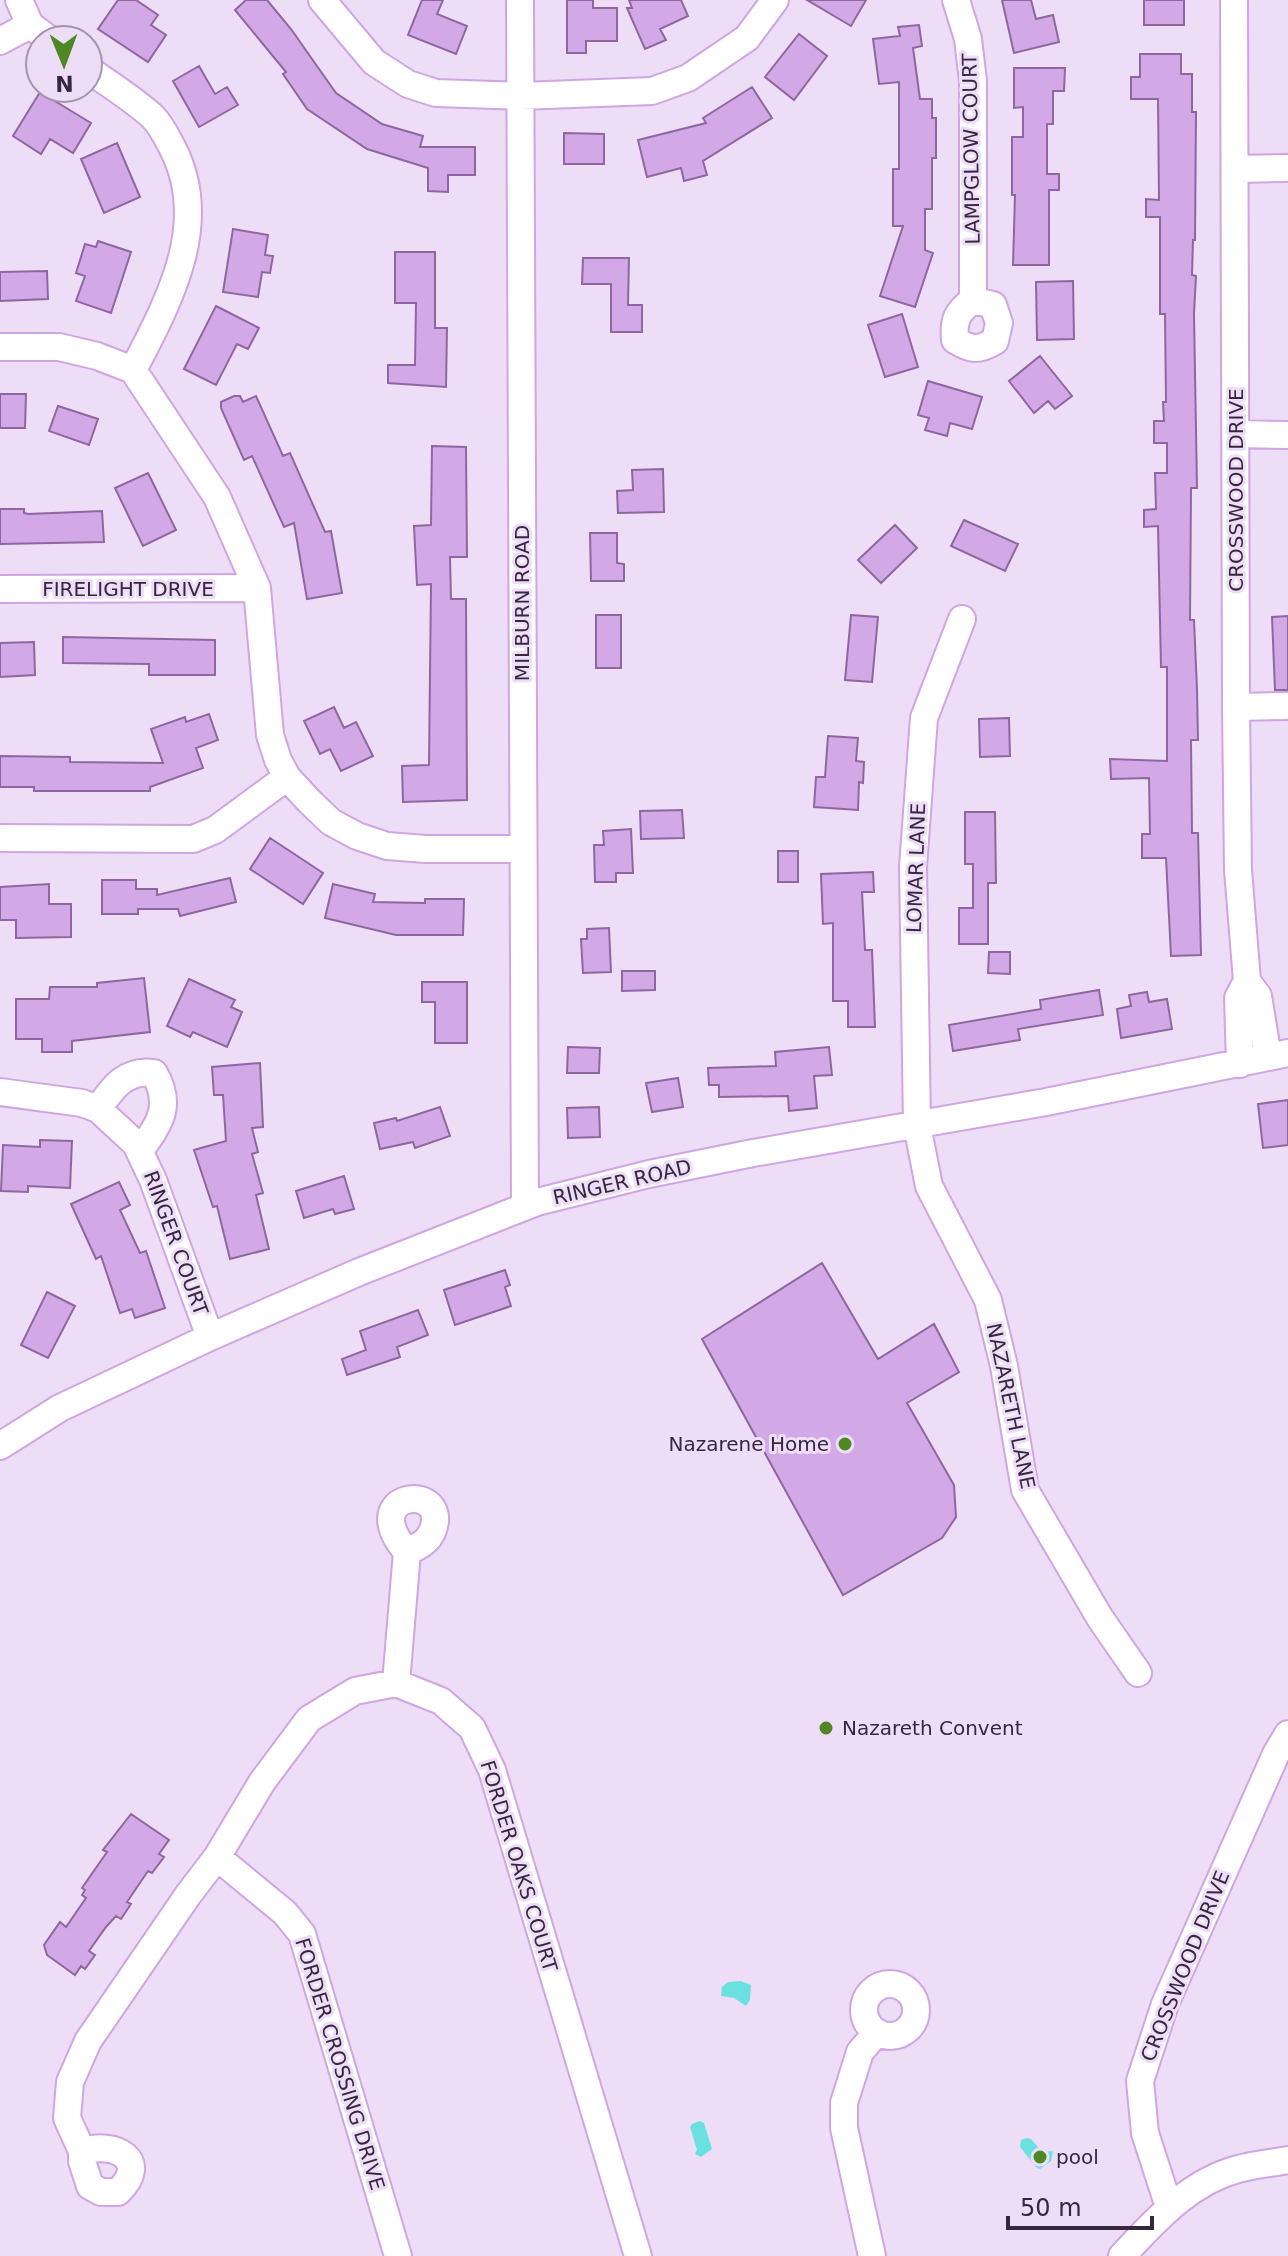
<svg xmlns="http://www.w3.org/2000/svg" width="1288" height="2256" font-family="'DejaVu Sans',sans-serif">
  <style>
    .water { fill: #6ae1e0 }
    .building { fill: #d2a9e6; stroke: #8e67a0; stroke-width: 2 }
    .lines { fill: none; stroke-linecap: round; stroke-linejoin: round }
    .minor-casing { stroke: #cfa5e2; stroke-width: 30 }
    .minor { stroke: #fff; stroke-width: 26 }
    .poi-dot { fill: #4e8723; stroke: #eeddf6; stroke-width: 3 }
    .labels { text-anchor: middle; stroke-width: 6; stroke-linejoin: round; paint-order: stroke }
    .street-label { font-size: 20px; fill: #37263f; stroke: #eeddf6 }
    .poi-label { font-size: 20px; fill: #37263f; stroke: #eeddf6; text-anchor: start }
  </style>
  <rect width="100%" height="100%" fill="#eeddf6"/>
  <!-- water -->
  <path class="water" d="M741 1981 751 1985 750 2000 746 2006 734 1998 721 1996 722 1987 728 1982Z
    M700 2121 704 2123 712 2149 701 2157 695 2154 697 2150 690 2127 692 2124Z
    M1027 2138 1031 2139 1042 2152 1053 2151 1051 2161 1040 2169 1037 2168 1020 2147 1021 2140Z"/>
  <!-- building -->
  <path class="building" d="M118 0H136L158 15 151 25 166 35 148 62 98 29Z
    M246 0H267L291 29 336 93 382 124 423 136 420 147H475V175H448V192L428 191V168L367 149 307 109 283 74 286 72 235 10Z
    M422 0H443L437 14 467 26 456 54 408 35Z
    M567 0H593V8H617V41H586V53H567Z
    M629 0H681L688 16 660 29 666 40 645 49 627 8H632Z
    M807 0H866L851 26Z
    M1002 0H1031L1036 19 1053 15 1059 42 1014 53Z
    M1144 0H1184V25H1144Z
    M919 25 922 46 913 48 920 99H932V118H936V158H932V209H925V250L933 253 915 307 880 296 903 226H893V169H899V82L879 84 873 39 900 36 898 27Z
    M799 34 827 56 794 100 765 77Z
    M1140 54H1181V74H1192V112H1196L1195 240H1193L1192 275 1196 276 1194 314 1197 488H1191L1190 620H1194L1197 689 1198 740H1191L1192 833H1198L1201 955 1171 956 1166 858H1142V834H1150L1149 778 1111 779 1110 759 1167 761V667H1161L1158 526 1144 527V510L1156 509 1155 473H1167V443H1154V421H1164L1163 402H1166L1165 314H1160V217H1146V199L1159 200 1158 99H1131V77H1140Z
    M199 66 215 94 227 87 238 105 199 127 173 81Z
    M1014 68H1065L1064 91H1053V124H1047V174H1059V190H1049V265H1013L1015 195H1012V137H1023V107L1014 108Z
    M752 87 772 118 703 161 707 175 684 181 681 168 647 177 638 140 706 123 703 118Z
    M40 92 91 123 73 153 50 139 41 154 13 136Z
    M564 133 604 134V164H564Z
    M117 143 140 197 104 213 81 159Z
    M233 229 268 235 265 255 273 256 270 273 262 272 258 297 223 292Z
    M98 241 131 252 111 313 76 301 85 276 76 273 85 244 96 247Z
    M395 252H435V328H447L446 387 388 383V365H415L416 303H395Z
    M583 258H629L628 305H642V332H611V284H582Z
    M47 271 48 299 0 301V272Z
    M1073 281 1074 339 1037 340 1036 282Z
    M216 306 259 328 248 349 237 344 216 385 184 369Z
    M902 314 918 367 885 377 868 325Z
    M1040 356 1072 396 1055 409 1048 401 1034 413 1009 381Z
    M928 381 982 397 972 429 950 423 947 436 925 430 929 418 918 415Z
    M0 394H26L25 428H0Z
    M234 396H240L243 402 256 396 283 456 290 453 325 532 331 531 342 593 307 599 294 523 284 527 252 456 244 460 221 408V402Z
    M58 406 98 419 89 445 49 431Z
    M432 446 466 447 467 557H450L451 599H466L467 800 403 802 402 766 429 765 431 584 417 585 414 526 431 525Z
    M663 469 664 512 618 513 617 491 633 490 632 470Z
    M148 473 176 530 143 546 115 488Z
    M0 509H24V513L28 514 102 511 104 542 0 544Z
    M964 520 1018 544 1005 571 951 546Z
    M895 525 917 548 881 583 858 560Z
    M590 533H617V563L624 564V581H591Z
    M596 615H621V668H596Z
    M851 615 878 617 872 682 845 680Z
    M1288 616V690H1275L1272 617Z
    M63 637 215 640V675H149V664L63 663Z
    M34 642 35 675 0 677V643Z
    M334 707 344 728 356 722 373 756 341 771 330 749 320 754 304 721Z
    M209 714 218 740 196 748 203 768 150 787V791H34V787H0V756L70 757V762L163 763 151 729 185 717 186 722Z
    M1009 718 1010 756 980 757 979 719Z
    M828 736 858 738 856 761 864 762 863 783 859 782 858 810 814 807 816 777H825Z
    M682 810 684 838 641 839 640 811Z
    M965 812H995L996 883H988V944H959V908H973V864H965Z
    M631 829 633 873H616V882H595L594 845H604L603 831Z
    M270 838 323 873 303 904 250 869Z
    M778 851H798V882H778Z
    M873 872 874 892H862L865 950H872L875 1027H848V1001H833V923L823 924 821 874Z
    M230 878 236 902 180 916 178 909H138V914H102V880H136V889H157V895Z
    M49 884V904H71V937L16 938V920H0V887Z
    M333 884 375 894 373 902 425 903V899H464L463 935H396L325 918Z
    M609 928 611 972 583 973 581 939H587V929Z
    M989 952H1010V974L988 973Z
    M622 971H655V990L622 991Z
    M144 978 150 1032 72 1041V1052H42V1039H16V999H49L50 987H97V983Z
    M189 979 235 1000 231 1007 242 1012 227 1047 193 1032 190 1037 167 1026Z
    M422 982H467V1043H435V1002H422Z
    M1099 990 1103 1015 1018 1029 1020 1040 953 1051 949 1025 1041 1009 1040 1000Z
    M1147 992 1149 1002 1167 999 1172 1029 1121 1038 1117 1009 1131 1006 1129 995Z
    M568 1047 600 1048 599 1073H567Z
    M829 1047 832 1075 814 1076 817 1108 789 1111 788 1096 719 1097V1085H709L708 1068 776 1066 775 1052Z
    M260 1063 263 1127 252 1128 258 1152 252 1154 263 1193 256 1195 269 1249 230 1259 217 1206 213 1207 194 1150 226 1141 223 1095H214L212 1067Z
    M678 1078 683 1107 652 1112 646 1083Z
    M1288 1100V1145L1263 1148 1258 1104Z
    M440 1107 450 1136 415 1148 413 1142 380 1149 374 1123 396 1118 397 1121Z
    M599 1107 600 1137 568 1138 567 1108Z
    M40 1140 72 1141 70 1188 28 1186V1192L1 1191 3 1145 40 1147Z
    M344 1176 354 1209 335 1214 333 1209 304 1218 296 1191Z
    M119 1182 130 1205 120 1210 140 1253 146 1251 165 1308 135 1318 132 1309 120 1313 101 1256 96 1259 71 1204Z
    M822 1263 878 1359 934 1324 959 1372 907 1403 954 1485 956 1517 942 1538 843 1595 702 1339Z
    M505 1270 510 1285 505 1287 511 1306 455 1325 444 1290Z
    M47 1292 75 1306 48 1358 21 1345Z
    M418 1310 428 1335 397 1347 400 1357 347 1375 342 1359 366 1350 360 1331Z
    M131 1814 169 1840 159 1854 164 1857 152 1873 148 1871 127 1902 131 1904 121 1919 116 1916 106 1927 89 1951 95 1955 85 1969 81 1966 75 1975 47 1955 44 1945 60 1922 66 1927 86 1898 82 1895 85 1890 82 1888 107 1852 103 1850Z"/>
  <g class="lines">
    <!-- minor casing -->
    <g class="minor-casing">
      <path id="minor" d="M19 0 30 25 50 40
        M322 0 374 62 408 84 436 93 521 96 652 91 688 78 747 38 775 0
        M520 0 525 1206
        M956 0 968 39 973 81V300
        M1234 0 1236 707 1238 870 1247 981 1238 998 1240 1064
        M0 41 30 25
        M88 69C109 84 133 99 152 116 160 124 167 137 172 147 212 223 169 301 133 370
        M1236 169 1288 168
        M973 300 993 305 999 323 995 341C978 351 971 350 955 340 953 320 957 312 973 300Z
        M0 347H59L97 356 133 370 217 497 257 588 270 735 278 760 287 777 309 801 331 822 357 836 387 846 426 849H523
        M1237 434 1288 435
        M0 589 257 588
        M962 619 924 718 913 867 917 1125 929 1186 988 1300 1004 1366 1025 1490 1100 1618 1138 1673
        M1236 707 1288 706
        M0 838 193 839 215 830 287 777
        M1247 981 1258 996 1268 1057
        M0 1092 82 1103 98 1109 136 1144 153 1180 210 1337
        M98 1109C113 1087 126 1069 154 1073 172 1104 161 1123 141 1149
        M0 1446 60 1408 210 1337 359 1272 537 1202 649 1174 753 1153 1046 1102 1288 1053
        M396 1683 407 1552C422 1545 433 1539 435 1521 438 1483 358 1495 407 1552
        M217 1857 285 1913 302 1934 398 2256
        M864 2010a26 26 0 1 1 52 0a26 26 0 1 1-52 0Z
        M82 2151C115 2141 151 2160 118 2192H101L90 2186 82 2161V2151L67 2118 70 2082 88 2041 188 1895 217 1857 262 1782 309 1719 355 1691 396 1683 441 1701 472 1728 492 1770 638 2256
        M1169 2207 1145 2133 1140 2081 1165 2004 1276 1754 1288 1734
        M872 2256 844 2128V2103L860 2052 877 2032
        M1122 2256C1155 2221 1189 2182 1238 2169 1254 2165 1271 2163 1288 2160"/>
    </g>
    <!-- minor -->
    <use href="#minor" class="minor"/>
  </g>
  <!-- markers -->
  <g class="poi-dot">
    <circle cx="845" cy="1444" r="8"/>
    <circle cx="826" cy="1728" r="8"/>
    <circle cx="1040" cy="2157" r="8"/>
  </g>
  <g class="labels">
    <!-- street labels -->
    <g class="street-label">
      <text transform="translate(971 149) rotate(-91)" y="7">LAMPGLOW COURT</text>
      <text transform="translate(1236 490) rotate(-90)" y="7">CROSSWOOD DRIVE</text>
      <text x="128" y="596">FIRELIGHT DRIVE</text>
      <text transform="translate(522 603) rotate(-90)" y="7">MILBURN ROAD</text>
      <text transform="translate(916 868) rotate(-88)" y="7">LOMAR LANE</text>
      <text transform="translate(622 1182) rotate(-13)" y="7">RINGER ROAD</text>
      <text transform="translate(176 1243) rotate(70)" y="7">RINGER COURT</text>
      <text transform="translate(1011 1406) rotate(78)" y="7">NAZARETH LANE</text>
      <text transform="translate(519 1866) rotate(73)" y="7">FORDER OAKS COURT</text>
      <text transform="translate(1185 1966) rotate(-68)" y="7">CROSSWOOD DRIVE</text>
      <text transform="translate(340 2064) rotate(73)" y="7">FORDER CROSSING DRIVE</text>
    </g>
    <!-- poi labels -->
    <g class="poi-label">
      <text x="829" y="1451" text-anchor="end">Nazarene Home</text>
      <text x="842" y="1735">Nazareth Convent</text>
      <text x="1056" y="2164">pool</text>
    </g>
  </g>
  <!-- north arrow -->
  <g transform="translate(64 64) rotate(179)"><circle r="38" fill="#eeddf6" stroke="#a594ad" stroke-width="2"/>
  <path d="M0-6L14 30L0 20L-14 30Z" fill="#4e8723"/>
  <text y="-12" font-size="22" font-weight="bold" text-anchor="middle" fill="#37263f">N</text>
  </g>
  <!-- scale -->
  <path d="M1008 2216v12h144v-12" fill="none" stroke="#37263f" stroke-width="4"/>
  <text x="1020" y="2216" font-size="24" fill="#37263f" stroke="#eeddf6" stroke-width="6" paint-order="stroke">50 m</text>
</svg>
